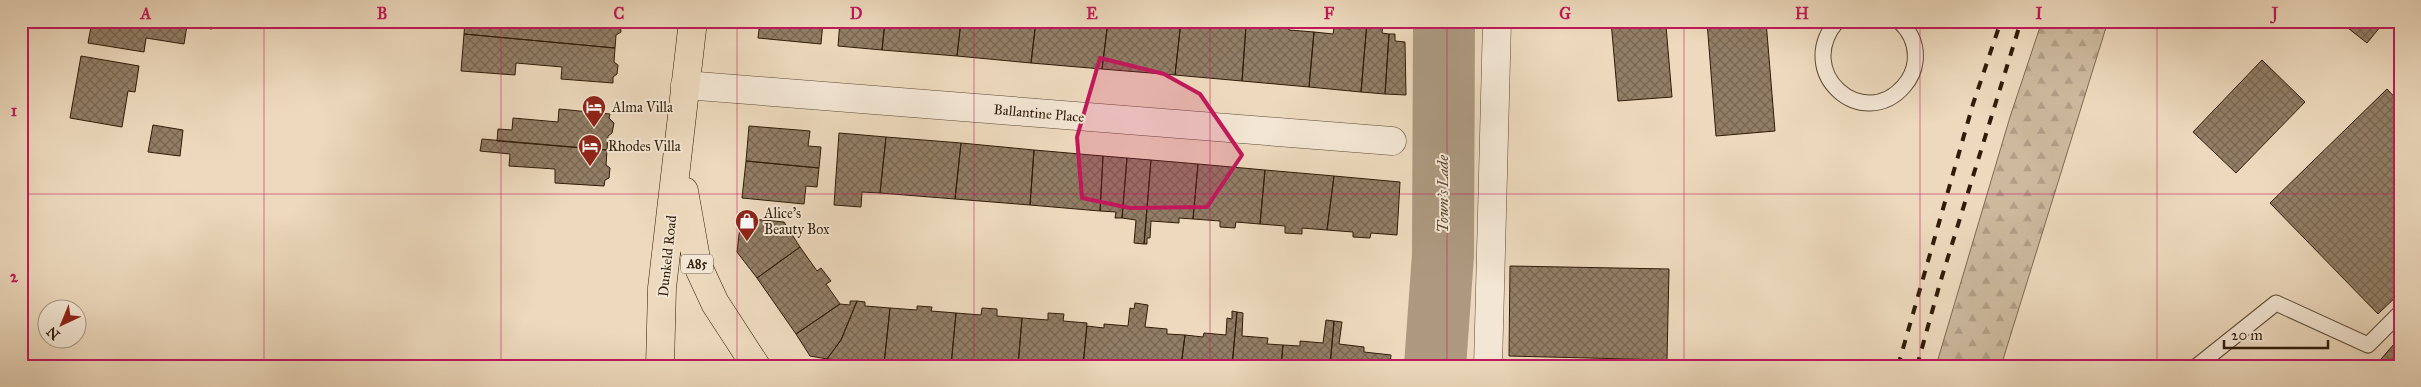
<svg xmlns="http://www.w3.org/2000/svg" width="2421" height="387" font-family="'IM FELL Great Primer',serif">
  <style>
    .forest { fill: url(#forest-firs); stroke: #7e6a53 }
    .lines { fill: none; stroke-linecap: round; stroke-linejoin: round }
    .river { stroke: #ac997f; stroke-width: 62 }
    .building { fill: url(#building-cross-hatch); stroke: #2f1c08 }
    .service-casing { stroke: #5e4b35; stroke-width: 17 }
    .minor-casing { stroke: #5e4b35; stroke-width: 29 }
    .primary-casing { stroke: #2f1c08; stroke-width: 29 }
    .service { stroke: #f3e6d4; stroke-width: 15 }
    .minor { stroke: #f3e6d4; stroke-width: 28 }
    .primary { stroke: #edd9bd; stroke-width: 28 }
    .rail { stroke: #2f1c08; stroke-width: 4; stroke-dasharray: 9 9; stroke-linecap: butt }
    .marked { fill: #c2185b; fill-opacity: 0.2; stroke: #c2185b; stroke-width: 4; stroke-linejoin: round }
    .grid { fill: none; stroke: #c2185b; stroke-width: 1; stroke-opacity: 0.55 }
    .labels { text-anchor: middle; stroke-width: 4; stroke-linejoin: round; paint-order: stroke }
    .shield { fill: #f3e6d4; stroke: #6a5945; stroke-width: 1 }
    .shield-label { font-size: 12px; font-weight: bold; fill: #2f1c08 }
    .poi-label { font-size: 14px; fill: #2f1c08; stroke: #f3e6d4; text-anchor: start }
    .street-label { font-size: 14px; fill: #2f1c08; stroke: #f3e6d4 }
    .water-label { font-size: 15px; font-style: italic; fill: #5b4832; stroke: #f3e6d4 }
    .neatline { fill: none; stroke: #c2185b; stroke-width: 2 }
    .grid-label { font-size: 16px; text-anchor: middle; font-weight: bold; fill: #c2185b }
  </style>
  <defs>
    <pattern id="forest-firs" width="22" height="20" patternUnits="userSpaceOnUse" patternTransform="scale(1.25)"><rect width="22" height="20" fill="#cdb99e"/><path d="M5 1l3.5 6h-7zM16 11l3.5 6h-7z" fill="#b09e87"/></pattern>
    <pattern id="building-cross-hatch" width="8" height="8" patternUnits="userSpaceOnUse" patternTransform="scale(1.25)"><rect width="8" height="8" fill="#927e66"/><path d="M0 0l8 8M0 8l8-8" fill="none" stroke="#786652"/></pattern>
  </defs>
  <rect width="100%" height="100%" fill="#edd9bd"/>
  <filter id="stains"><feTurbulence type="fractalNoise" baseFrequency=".004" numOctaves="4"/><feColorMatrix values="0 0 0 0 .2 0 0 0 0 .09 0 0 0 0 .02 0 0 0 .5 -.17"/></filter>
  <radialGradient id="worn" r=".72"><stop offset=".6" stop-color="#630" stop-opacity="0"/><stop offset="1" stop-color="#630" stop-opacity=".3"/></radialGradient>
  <!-- forest -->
  <path class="forest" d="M2042 21H2108L2001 366H1936L2010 117Z"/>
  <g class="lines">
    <!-- river -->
    <path class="river" d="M1435 366 1443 255 1444 21"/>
  </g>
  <!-- building -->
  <path class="building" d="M92 21H213L212 29 187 25 184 44 146 38 144 52 88 43Z
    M465 21H620L621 32 616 35 615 48 464 34Z
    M760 21H823L821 44 758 38Z
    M840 21H885L882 50 838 46Z
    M885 21H961L957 56 882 50Z
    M961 21H1036L1031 63 957 56Z
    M1036 21H1108L1102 69 1031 63Z
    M1108 21H1181L1175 75 1102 69Z
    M1181 21H1223V24L1246 26 1242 81 1175 75Z
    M1351 21 1367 22 1361 92 1309 87 1314 32 1333 34 1334 28 1350 29Z
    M1611 21H1766L1775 131 1716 136 1707 22 1666 26 1672 97 1618 101Z
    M2339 21H2385L2367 43Z
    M1367 22 1383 24 1382 33 1389 34 1385 94 1361 92Z
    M1274 23 1289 25V30L1314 32 1309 87 1242 81 1246 26 1273 29Z
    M464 34 615 48 614 62 618 65 617 74 613 77V83L561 79 562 67 516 63 515 75 461 71Z
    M1389 34H1395V41L1405 42 1406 95 1385 94Z
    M81 56 139 66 135 92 128 91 122 127 70 118Z
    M2262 60 2305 102 2236 173 2193 132Z
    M2387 89 2400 103V293L2378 314 2270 203Z
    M559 109 610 114 609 118 614 123 612 133 608 136 607 150 497 141 498 129 512 130 513 118 558 122Z
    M153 125 183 130 180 156 148 152Z
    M749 126 810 131 808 146 821 147 819 168 746 161Z
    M839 133 886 137 880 193 862 192 861 207 834 205Z
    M886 137 961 143 955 199 880 193Z
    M482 139 607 150 606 165 610 168 609 178 605 180 604 186 555 183V169L509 166 510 154 480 151Z
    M961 143 1034 150 1030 205 955 199Z
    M1034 150 1103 156 1100 211 1030 205Z
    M1103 156 1127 158 1122 218H1115L1116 212 1100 211Z
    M1127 158 1151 160 1144 244 1134 243 1136 220 1122 218Z
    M1151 160 1198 164 1193 219 1179 218V223L1151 221 1150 238H1147V244H1144Z
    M746 161 819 168 817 187 806 186 804 204 742 198Z
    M1198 164 1265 170 1260 224 1236 222 1235 228 1220 227V221L1193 219Z
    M1265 170 1334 176 1327 230 1302 228V234L1285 233V226L1260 224Z
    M1334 176 1400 182 1397 235 1371 233 1370 238 1353 237V232L1327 230Z
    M741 218 784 222 800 247 757 278 737 252Z
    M800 247 817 271 821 268 831 281 826 284 840 304 796 334 757 278Z
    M1510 266 1669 269 1667 360 1509 356Z
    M850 301H857L841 340 827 359 810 356 796 334 840 304 850 305Z
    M857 301 865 302V306L890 308 884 364 827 359 841 340Z
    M1135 303 1148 305 1145 327 1167 329V334L1185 335 1181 366H1083L1087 326 1104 328V324L1128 326 1130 308 1134 309Z
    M917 306 932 307 931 311 956 313 951 366 884 364 890 308 917 310Z
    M982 308 997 309V316L1022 318 1018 366H951L956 313 981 315Z
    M1232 311 1237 312 1232 366H1181L1185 335 1203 337 1204 333 1226 335 1227 318 1232 319Z
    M1237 312 1243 313 1242 336 1268 338 1267 344 1283 345 1281 366H1232Z
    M1048 313 1064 314 1063 321 1087 323 1083 366H1018L1022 318 1048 320Z
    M1326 320 1334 321 1330 366H1281L1283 345 1300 346V341L1323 343Z
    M1334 321 1342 322 1339 344 1364 347V352L1391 355 1390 366H1330Z
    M2400 337V366H2375Z"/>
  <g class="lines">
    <!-- service casing -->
    <g class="service-casing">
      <path id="service" d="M1837 21C1793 73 1863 133 1904 86 1910 79 1914 71 1915 62 1917 46 1911 32 1899 21
        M2197 366 2276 303 2368 345 2400 313"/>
    </g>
    <!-- minor casing -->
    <g class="minor-casing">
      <path id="minor" d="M685 85 1392 141
        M1488 366 1497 21"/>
    </g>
    <!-- primary casing -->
    <g class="primary-casing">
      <path id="primary" d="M684 191 697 264 715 303 756 366
        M660 366 662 288 693 21"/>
    </g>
    <!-- service -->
    <use href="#service" class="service"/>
    <!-- minor -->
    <use href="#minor" class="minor"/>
    <!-- primary -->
    <use href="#primary" class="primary"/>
    <!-- rail -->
    <path class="rail" d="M1898 366 1973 104 2001 21
      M1917 366 1940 283 2021 21"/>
  </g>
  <!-- marked area -->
  <path class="marked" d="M1100 58 1164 74 1200 94 1242 155 1207 207 1130 208 1082 198 1077 137Z"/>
  <!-- grid -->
  <path class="grid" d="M264 21V366M501 21V366M737 21V366M974 21V366M1210 21V366M1447 21V366M1684 21V366M1920 21V366M2157 21V366M21 194H2400"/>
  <!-- icons -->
  <defs>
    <g id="hotel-pin" transform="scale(1.25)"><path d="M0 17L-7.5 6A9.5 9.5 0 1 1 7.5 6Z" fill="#8f2418" stroke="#f3e6d4"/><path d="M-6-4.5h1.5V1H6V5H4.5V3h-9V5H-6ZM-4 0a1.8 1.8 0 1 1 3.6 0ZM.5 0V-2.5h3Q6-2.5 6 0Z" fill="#fff"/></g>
    <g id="shop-pin" transform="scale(1.25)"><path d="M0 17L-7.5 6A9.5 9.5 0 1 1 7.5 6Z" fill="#8f2418" stroke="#f3e6d4"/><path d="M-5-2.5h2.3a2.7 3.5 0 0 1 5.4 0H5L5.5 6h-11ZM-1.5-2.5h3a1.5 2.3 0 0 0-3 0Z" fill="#fff"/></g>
  </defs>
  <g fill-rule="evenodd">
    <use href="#hotel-pin" x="594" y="107"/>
    <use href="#hotel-pin" x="590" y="146"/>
    <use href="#shop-pin" x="747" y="221"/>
  </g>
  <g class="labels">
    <!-- shield labels -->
    <rect class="shield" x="681" y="254.5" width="32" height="19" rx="4"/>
    <g class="shield-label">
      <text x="697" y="268">A85</text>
    </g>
    <!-- poi labels -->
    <g class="poi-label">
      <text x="612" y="112">Alma Villa</text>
      <text x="608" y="151">Rhodes Villa</text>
      <text x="764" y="218">Alice's<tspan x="764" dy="16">Beauty Box</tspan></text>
    </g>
    <!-- street labels -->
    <g class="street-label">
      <text transform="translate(1039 113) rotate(5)" y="5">Ballantine Place</text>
      <text transform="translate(667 256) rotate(-84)" y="5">Dunkeld Road</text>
    </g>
    <!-- water labels -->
    <g class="water-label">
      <text transform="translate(1443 194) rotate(-90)" y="5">Town's Lade</text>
    </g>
  </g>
  <!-- margin -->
  <rect width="2421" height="387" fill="none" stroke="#edd9bd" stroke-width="55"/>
  <!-- north arrow -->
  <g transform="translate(62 324) rotate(224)"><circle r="24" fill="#f3e6d4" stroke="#a59582"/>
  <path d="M0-4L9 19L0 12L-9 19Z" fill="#8f2418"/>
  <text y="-8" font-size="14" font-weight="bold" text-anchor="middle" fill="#2f1c08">N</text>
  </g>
  <!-- scale -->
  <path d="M2224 340v8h104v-8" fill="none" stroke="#2f1c08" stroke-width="2.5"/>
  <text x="2231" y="340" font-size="15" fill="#2f1c08" stroke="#f3e6d4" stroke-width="4" paint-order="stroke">20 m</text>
  <rect x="28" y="28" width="2366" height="332" class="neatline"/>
  <g class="grid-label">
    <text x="146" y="19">A</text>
    <text x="382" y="19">B</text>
    <text x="619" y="19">C</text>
    <text x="856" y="19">D</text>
    <text x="1092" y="19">E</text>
    <text x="1329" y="19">F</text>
    <text x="1565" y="19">G</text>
    <text x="1802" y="19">H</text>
    <text x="2039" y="19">I</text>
    <text x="2275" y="19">J</text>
    <text x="14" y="116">1</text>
    <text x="14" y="282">2</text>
  </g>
  <rect width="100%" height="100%" filter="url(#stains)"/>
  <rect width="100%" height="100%" fill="url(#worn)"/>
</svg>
